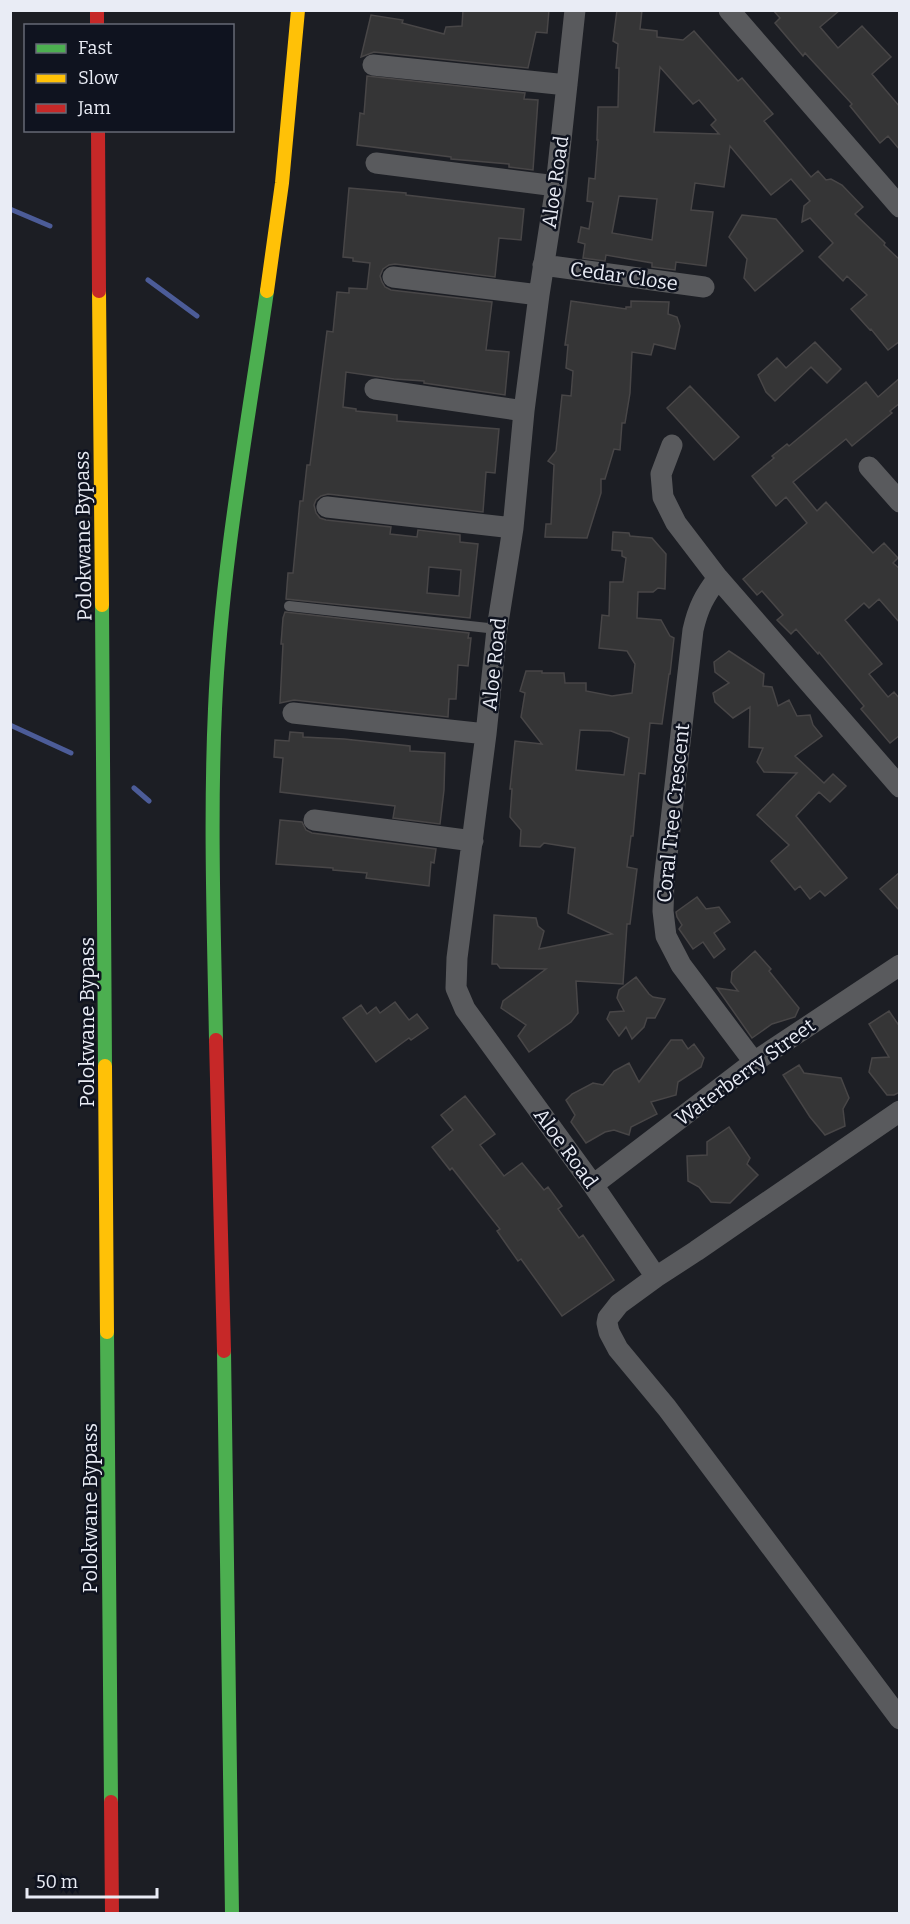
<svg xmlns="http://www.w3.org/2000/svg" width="910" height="1924" font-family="Bitter,serif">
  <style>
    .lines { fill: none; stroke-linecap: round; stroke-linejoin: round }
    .stream { stroke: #4c5c98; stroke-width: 5 }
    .building { fill: #353536; stroke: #484647; stroke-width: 1.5; fill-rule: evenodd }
    .lane { stroke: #595a5d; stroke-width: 10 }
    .street { stroke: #595a5d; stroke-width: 21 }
    .fast { stroke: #4caf50; stroke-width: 14 }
    .slow { stroke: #ffc107; stroke-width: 14 }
    .jam { stroke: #c62828; stroke-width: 14 }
    .labels { text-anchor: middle; stroke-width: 5; stroke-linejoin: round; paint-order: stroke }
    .street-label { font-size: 20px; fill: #e9ecf5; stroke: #0f131f }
  </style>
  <rect width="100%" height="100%" fill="#1c1e24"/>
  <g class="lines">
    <!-- stream -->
    <path class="stream" d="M10 209 50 226
      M148 280 197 316
      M10 725 71 753
      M134 788 149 801"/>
  </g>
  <!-- building -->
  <path class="building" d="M463 10H549L547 33 536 32 528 68 374 52 361 57 371 15 403 20 402 23 444 34 446 27 462 26Z
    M617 10H642L640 29 657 31V37L683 40 694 31 738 81 742 78 773 114 764 121 811 177 818 171 826 180 831 179 842 185 863 207 855 214 885 243 884 245 900 260V341L888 350 871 329 870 330 851 309 867 295 847 276 843 281 819 257 833 243 810 218 802 222 804 206 810 201 791 179 771 195 730 146 724 187 695 183 691 210 713 212 706 266 676 262 675 270 652 267V263L606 255 605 261 583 258 585 244 578 242 581 227 589 229 593 202 587 201 589 178 595 179 598 140H597L598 107H618L619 68H616L618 44 613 41ZM660 67 693 104 699 100 716 120 711 125 719 134 654 132ZM619 196 657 199 652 240 612 233Z
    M773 10H840L820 27 838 48 862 26 891 57 872 74 900 107V150L888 136 880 143 850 106 852 104 805 53 803 56 775 23 780 18Z
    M367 76 525 93 524 99 538 100 533 170 509 167V164L451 159V157L357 145 360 113 364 114Z
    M349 188 406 193V195L524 209 521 240 499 238 495 277 395 264 389 265 383 269 380 276 382 282 385 287 391 290 492 302 486 350 509 352 505 395 424 383V381L394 379 346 372 343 407 356 409V411L397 415V421L499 429 495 473 486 472 483 512 328 494 321 496 316 500 314 505 316 513 320 518 326 520 391 527 390 534 417 537 418 530 460 535V542L478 544 470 618 286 599 288 573H293L300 501H303L307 465H310L327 331 333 332 337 292 349 293V288L367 289 370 263 353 261V258L343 257ZM429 567 461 570 459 596 427 593Z
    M742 215 776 219 803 251 755 291 744 278 747 259 729 237Z
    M571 301 626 309V307H631V301L669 302 668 314 677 317 680 326 675 349 654 344 651 355 632 352 630 393 625 423H622L620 450 614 449 605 479H601V493L587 538 545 537 546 524H551L554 465 548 461 556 451 562 395 571 396 573 371 566 368 568 345H565Z
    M815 342 841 369 827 383 811 367 775 401 766 392 758 375 777 358 786 368Z
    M900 378V403L890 411 892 413 852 446 846 439 793 482 817 511 826 502 873 553 884 543 898 558 893 563 900 569V623L879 599 869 608 864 603 845 620 882 664 869 674 888 697 894 692 900 699V735L890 743 861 709 864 706 819 652 818 654 796 629 791 634 777 620 783 615 762 591 757 595 743 579 807 523 786 497 776 506 752 476 774 458 772 456 787 444 789 446 866 382 878 397Z
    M690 386 739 437 714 460 667 408Z
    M613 532 629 533 630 536 652 538 666 554 665 589 658 588 653 592H638L637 618 661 620 670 636 674 638 670 674H669L662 724 650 723 645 774 639 773 633 836H631L627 867 637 869 630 924H627L623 984 576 981 578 1013 571 1022 529 1052 518 1036 526 1025 501 1008 503 1001 546 969 500 968 497 964H492L494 915 536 918 538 926 544 931 539 949 612 934 568 913 575 848 544 843 540 847 520 846 521 830 510 817 512 789H510L515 741 542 744 521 717 525 693 520 691 526 671H542V673H564L565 683H586V691L612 696 632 693 635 664 627 651 599 648 602 615 609 616 610 582H623L626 558 622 556V551L612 550ZM580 730 611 731 629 738 624 775 576 770Z
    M285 612 469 633 468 638H471L468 666 458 665 456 699H449L448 717 294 700 280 703 283 644H281L283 618Z
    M729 651 764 674 763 686 772 687 778 706 789 700 797 716 810 715 813 725 822 736 795 756 824 783 833 774 846 786 830 802 819 792 796 816 847 878 825 896 820 891 810 899 800 886 795 890 771 861 789 845 757 815 797 773 764 772 757 762 763 748 749 747 750 707 733 718 715 702 713 693 729 683 715 672 714 662Z
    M290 732 303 733V737L344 739 410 746V751L445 753 444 790 440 824 393 818 395 806 280 792 283 758 274 757 275 740 289 741Z
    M280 820 302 822 306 830 312 833 436 849 434 863 431 862 429 886 366 878 367 873 333 870V868L276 864Z
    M900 872V911L880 889Z
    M697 897 706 909 719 907 730 922 714 933 725 949 714 958 703 942 693 949 679 929 682 925 677 917 676 912Z
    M755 951 771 969 769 971 799 1008 795 1017 772 1024 752 1038 717 988 738 991 731 982 732 972Z
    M636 977 649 994 653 997 665 999 655 1018H647L644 1027 632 1039 626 1027 619 1036 607 1019 610 1012 624 1011 617 998 619 990Z
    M395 1002 409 1020 417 1014 428 1028 411 1040 409 1038 376 1062 343 1018 361 1005 367 1014 376 1007 380 1013Z
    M889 1011 900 1027V1092L894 1095H887L869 1072 872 1058 889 1057 869 1024Z
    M671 1040H682L688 1049 694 1044 704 1058 701 1067 678 1082 676 1095 651 1102 657 1114 631 1127 629 1135 614 1130 605 1132 586 1143 571 1122 575 1115 566 1100 572 1094 593 1083 603 1085 614 1071 629 1063 639 1082Z
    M799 1065 804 1073 841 1078 849 1098 843 1109 845 1126 825 1135 810 1117 783 1075Z
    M465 1096 495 1134 480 1145 504 1176 522 1163 544 1190 548 1187 562 1206 558 1209 579 1238 583 1235 614 1280 562 1316 521 1259 518 1261 497 1231 500 1229 452 1168 450 1170 432 1147 453 1130 441 1115Z
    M729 1127 750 1158 747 1164 758 1175 730 1203 711 1202 699 1187 688 1181 687 1156 707 1155V1142Z"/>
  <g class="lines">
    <!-- lane -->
    <path class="lane" d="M289 606 497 629"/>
    <!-- street -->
    <path class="street" d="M575 10 556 186 539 295 524 411 513 528 497 629 486 734 457 958 456 988 465 1009 593 1185 656 1277
      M729 10 900 207
      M373 65 567 85
      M376 163 556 186
      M543 265 704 287
      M393 277 539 295
      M375 389 524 411
      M672 445 661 474 663 497 676 523 718 578 900 787
      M869 467 900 502
      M327 507 513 528
      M718 578C704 596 698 608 693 630L664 881 663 911 666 936 681 965 754 1062
      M293 713 486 734
      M314 820 473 841
      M900 1111 696 1251 656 1277 619 1304 608 1318 607 1323 609 1332 618 1349 667 1408 900 1719
      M593 1185 754 1062 900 965"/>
    <!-- fast -->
    <path class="fast" d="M102 605 105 1066
      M216 1040C214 930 210 819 215 709 221 569 247 429 267 291
      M107 1332 111 1802
      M224 1351 232 1914"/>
    <!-- slow -->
    <path class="slow" d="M99 291 102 605
      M267 291 282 183 298 10
      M105 1066 107 1332"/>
    <!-- jam -->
    <path class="jam" d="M97 10V26
      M98 130 99 291
      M216 1040 224 1351
      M111 1802 112 1914"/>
  </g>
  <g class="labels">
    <!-- street labels -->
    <g class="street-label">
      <text transform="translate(555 182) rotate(-82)" y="7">Aloe Road</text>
      <text transform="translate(624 276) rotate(8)" y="7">Cedar Close</text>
      <text transform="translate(83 536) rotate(-91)" y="7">Polokwane Bypass</text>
      <text transform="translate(494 664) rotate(-84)" y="7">Aloe Road</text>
      <text transform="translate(673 813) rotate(-84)" y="7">Coral Tree Crescent</text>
      <text transform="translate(87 1022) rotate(-90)" y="7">Polokwane Bypass</text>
      <text transform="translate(745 1072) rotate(-36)" y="7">Waterberry Street</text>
      <text transform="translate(566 1148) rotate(54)" y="7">Aloe Road</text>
      <text transform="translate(90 1508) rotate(-90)" y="7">Polokwane Bypass</text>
    </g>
  </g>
  <!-- border -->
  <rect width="910" height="1924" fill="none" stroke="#e9ecf5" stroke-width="24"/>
  <!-- legend -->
  <rect x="24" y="24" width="210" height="108" fill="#0f131f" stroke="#666a75" stroke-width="1.5"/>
  <rect x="36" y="44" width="30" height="9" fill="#4caf50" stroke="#666a75" stroke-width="1.5"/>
  <text x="78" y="54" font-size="18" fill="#e9ecf5">Fast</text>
  <rect x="36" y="74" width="30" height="9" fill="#ffc107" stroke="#666a75" stroke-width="1.5"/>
  <text x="78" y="84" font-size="18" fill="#e9ecf5">Slow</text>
  <rect x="36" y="104" width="30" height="9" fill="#c62828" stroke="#666a75" stroke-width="1.5"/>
  <text x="78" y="114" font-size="18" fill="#e9ecf5">Jam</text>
  <!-- scale -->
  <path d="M27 1888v9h130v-9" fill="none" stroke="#e9ecf5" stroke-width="3"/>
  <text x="36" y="1888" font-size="18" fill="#e9ecf5" stroke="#0f131f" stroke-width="4.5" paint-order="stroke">50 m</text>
</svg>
